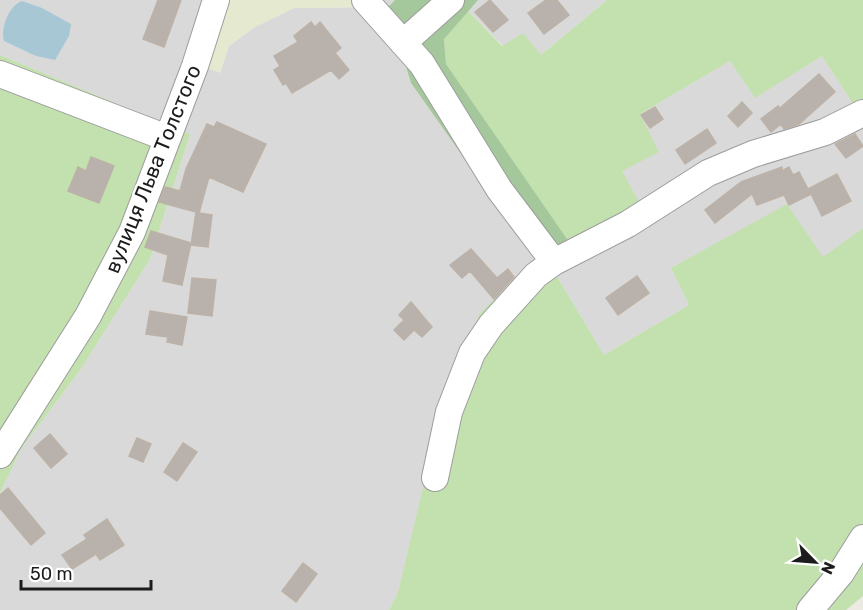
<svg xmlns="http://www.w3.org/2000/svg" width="863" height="610" font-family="Rubik,sans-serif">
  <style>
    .residential { fill: #dad9d9 }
    .farmland { fill: #e5e9d0 }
    .grass { fill: #c2e1ae }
    .forest { fill: #a5c79c }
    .water { fill: #a8c7d5 }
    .building { fill: #b9b2ac; stroke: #bcb2a7; stroke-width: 1.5 }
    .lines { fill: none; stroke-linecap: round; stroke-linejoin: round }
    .minor-casing { stroke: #9d9d9d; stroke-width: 28 }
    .minor { stroke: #fff; stroke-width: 26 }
    .labels { text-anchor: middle; stroke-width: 5; stroke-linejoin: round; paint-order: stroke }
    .street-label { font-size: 21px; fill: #1c1c1c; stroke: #fff }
  </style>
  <rect width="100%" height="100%" fill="#eceae3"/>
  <!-- residential -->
  <path class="residential" d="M0 0H217L220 73 229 46 255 27 294 8 387 7 383 0H395L388 7 411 83 536 260 429 466 398 592 389 610H0V493L21 449 81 369 150 259 190 134 0 55Z
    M478 0H607L541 55 503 46 467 10Z
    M822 56 863 119V228L823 258 787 205 671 268 689 305 604 355 556 275 622 171 640 114 730 61 755 97Z"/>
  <!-- farmland -->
  <path class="farmland" d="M217 0H383L388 7 294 8 255 27 229 45 220 73 197 64Z"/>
  <!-- grass -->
  <path class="grass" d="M607 0H863V119L822 56 755 98 730 61 640 114 659 152 622 171 651 224 556 275 604 355 689 305 671 268 787 204 823 257 863 228V596L846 610H389L398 592 446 393 480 313 536 260 568 242 446 64 444 39 467 10 502 46 523 33 541 55Z
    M0 55 190 134 150 259 81 369 21 449 0 493Z"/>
  <!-- forest -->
  <path class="forest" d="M395 0H478L444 39 446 64 569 242 536 260 411 83 388 7Z"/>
  <!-- water -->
  <path class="water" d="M22 1 42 8 71 24 69 36 55 60 36 56 4 41C0 29 9 5 22 1Z"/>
  <!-- building -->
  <path class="building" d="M158 0H181L164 47 143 39Z
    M490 0 508 20 493 32 475 12Z
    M546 0H557L569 15 544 34 528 13Z
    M311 22 315 27 320 22 341 48 335 53 349 70 339 79 331 70 292 93 286 83 283 85 274 70 280 66 274 56 298 42 294 36Z
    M819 74 835 92 799 124 784 129 781 124 771 132 761 119 778 106 780 108Z
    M742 102 752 113 738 127 728 116Z
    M655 107 663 119 650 128 641 115Z
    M217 122 266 144 243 192 209 177 199 213 212 215 208 247 191 245 196 212 159 202 165 187 180 191 186 169 207 124 214 127Z
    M707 129 716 143 685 164 676 150Z
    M855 134 863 146 846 158 835 144Z
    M91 157 114 166 99 203 68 191 78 167 86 171Z
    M782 167V171L789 167 793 175 799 172 808 189 837 174 851 201 822 216 811 194 789 205 784 195 757 205 752 194 715 223 705 210 741 182Z
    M151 231 191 243 182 285 163 281 168 255 145 247Z
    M471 249 497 278 508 269 514 277 494 299 470 271 462 278 450 265Z
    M637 276 649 293 618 315 606 298Z
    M192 278 216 280 212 316 188 313Z
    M411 302 432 327 422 337 414 330 404 340 394 330 404 320 399 315Z
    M150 311 187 317 182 345 167 342 168 337 146 334Z
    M50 434 67 454 51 468 34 448Z
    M137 438 151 444 143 462 129 456Z
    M183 443 197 452 177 481 164 472Z
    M8 488 45 533 31 545 0 508V495Z
    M107 519 124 545 100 560 96 554 72 569 62 555 87 539 84 535Z
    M303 563 317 574 296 602 282 591Z"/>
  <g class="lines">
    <!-- minor casing -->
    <g class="minor-casing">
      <path id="minor" d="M365 0 422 64 499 189 554 262
        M403 43 451 0
        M0 74 167 138
        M0 455 88 316 132 232 195 66 216 0
        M435 478 449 412 472 353 491 325 536 275 554 262 628 224 708 173 753 154 825 132 863 113
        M810 610 841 573 863 538"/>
    </g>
    <!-- minor -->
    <use href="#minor" class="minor"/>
  </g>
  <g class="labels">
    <!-- street labels -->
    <g class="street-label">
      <text transform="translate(153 169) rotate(-68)" y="7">вулиця Льва Толстого</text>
    </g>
  </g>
  <!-- north arrow -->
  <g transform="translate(815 562) rotate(115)" stroke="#ffffff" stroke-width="4.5" paint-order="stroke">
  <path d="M0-4.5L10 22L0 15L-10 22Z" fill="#1c1c1c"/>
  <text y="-9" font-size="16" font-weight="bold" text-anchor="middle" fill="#1c1c1c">N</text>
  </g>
  <!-- scale -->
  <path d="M21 580v9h130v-9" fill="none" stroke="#1c1c1c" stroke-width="3"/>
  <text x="30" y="580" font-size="18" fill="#1c1c1c" stroke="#ffffff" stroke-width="4.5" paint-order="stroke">50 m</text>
</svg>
